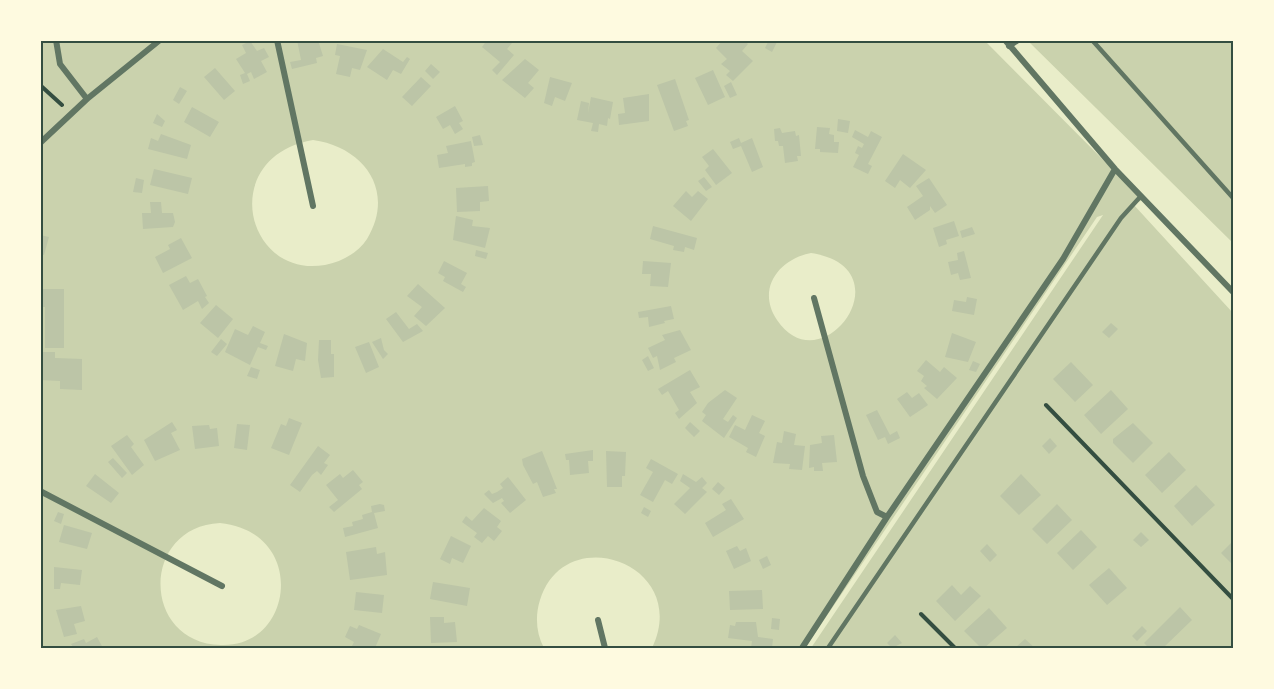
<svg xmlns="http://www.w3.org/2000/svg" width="1274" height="689" font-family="Mulish,sans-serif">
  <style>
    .green { fill: #cad2ad; fill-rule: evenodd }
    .building { fill: #bcc5a7 }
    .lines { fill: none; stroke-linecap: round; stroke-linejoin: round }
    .path { stroke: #344e41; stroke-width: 4 }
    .service { stroke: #617663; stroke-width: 4.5 }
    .minor { stroke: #617663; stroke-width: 6 }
    .neatline { fill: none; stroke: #344e41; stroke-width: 2 }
  </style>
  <rect width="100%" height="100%" fill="#e9edc9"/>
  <!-- green -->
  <path class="green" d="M40 41H985L1143 200 1133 204 1233 313V648H811L1103 215 1097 217 805 648H652C692 564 565 519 540 600 535 616 536 633 544 648H41ZM313 140C364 147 396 191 367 239 358 253 341 262 325 265 245 279 217 157 313 140ZM811 253C908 268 822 387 777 320 756 289 779 259 811 253ZM220 523C308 532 294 648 221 645 141 643 140 527 220 523Z
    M1028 41H1233V243Z"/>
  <!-- building -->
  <path class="building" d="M297 40H318L323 56 316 58 317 63 292 69 290 62 301 60Z
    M487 40H508L512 43 507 49 514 55 497 75 492 70 500 62 482 47Z
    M723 40H743L748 44 742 51 753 61 733 81 726 75 730 71 721 64 727 59 716 48Z
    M769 40H778L772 52 765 48Z
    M250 41 257 51 264 48 269 57 261 61 267 72 254 79 251 72 247 74 250 81 243 84 240 75 245 73 236 59 246 53 242 45Z
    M337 44 367 50 360 70 352 68 350 77 336 74 340 56 335 55Z
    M383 49 403 62 407 57 410 59 401 74 393 70 387 80 367 67Z
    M525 59 539 70 528 83 534 88 525 98 502 80Z
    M431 64 440 72 433 79 425 71Z
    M215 68 235 91 224 100 204 77Z
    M713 70 725 97 708 105 695 78Z
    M421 77 431 86 412 106 402 97Z
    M550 77 572 83 565 101 555 97 552 106 544 103Z
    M675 79 689 120 686 121 688 126 674 131 657 85Z
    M731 82 737 95 730 98 724 86Z
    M180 87 187 91 179 104 173 100Z
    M649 94V121L619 125 618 114 625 113 623 98Z
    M591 97 613 102 610 119 608 118 607 126 599 124 598 132 591 131 593 123 577 120 581 101 589 103 588 113Z
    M455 106 463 121 459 123 463 129 455 134 450 125 443 129 436 117Z
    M192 107 219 122 210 137 184 122Z
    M157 114 165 121 162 127 153 123Z
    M838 119 850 121 848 133 837 131Z
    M817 127 830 128 829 134 834 135V142H839L838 153 820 152V149H815Z
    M780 128 782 133 795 131 796 136 799 135 801 156H797L798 161 785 163 783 146H779L778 141H775L774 129Z
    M855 130 868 137 871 131 882 137 868 164 872 166 868 174 853 167 859 155 855 153 858 146 862 148 864 144 852 137Z
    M161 134 191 145 187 159 148 149 151 138 158 141Z
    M480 135 483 145 474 146 472 137Z
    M739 138 741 143 752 138 763 167 752 172 741 146 733 149 730 142Z
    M471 141 475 162 472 163V166L465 167V164L439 168 437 155 448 153 446 146Z
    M713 149 732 173 716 185 705 170 709 166 702 157Z
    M903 154 926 170 910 188 900 180 895 188 885 181Z
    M154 169 192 178 188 194 150 185Z
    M704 177 712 187 706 191 698 181Z
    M136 178 144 180 142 193 133 192Z
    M929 178 947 205 935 213 930 206V210L915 220 907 207 923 196 916 186Z
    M488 186 489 201 480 202V211L457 212 456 188Z
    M686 191 692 197 698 191 708 199 691 221 673 206Z
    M150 202H161L162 213H173L175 222 173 227 143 229 142 213H151Z
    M456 216 473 220 472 226 490 228 485 248 453 240Z
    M954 221 959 236 946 240 947 244 939 247 933 228Z
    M653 226 697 238 694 250 685 247 684 252 673 250 674 246 650 239Z
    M972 227 975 234 962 238 960 231Z
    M40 235 49 237 44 255 40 254Z
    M181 238 192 258 163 273 155 257 170 249 168 245Z
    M476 250 488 253 486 259 475 256Z
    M964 251 971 278 960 280 958 273 951 275 948 262 958 260 957 253Z
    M444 261 467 273 461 284 466 287 463 292 443 281 445 277 438 273Z
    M643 261 671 263 668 287 650 286 651 274H642Z
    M186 276 190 283 198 279 207 296 205 297 209 303 202 309 198 301 183 310 169 285Z
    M418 284 445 308 426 326 414 316 422 307 407 296Z
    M40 289H64V348H45V307H40Z
    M967 297 977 299 974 315 952 311 954 300 966 302Z
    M216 305 233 319 218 338 200 323Z
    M671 306 674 319 664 321 665 323 649 327 648 317 639 318 638 312Z
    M396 312 409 329 417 324 423 331 403 342 386 319Z
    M1111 323 1118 329 1109 338 1102 332Z
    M253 326 265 332 260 343 268 346 266 350 258 347 250 365 225 352 235 329 248 335Z
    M680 330 691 350 674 358 676 362 660 370 657 356 653 358 648 348 665 340 662 335Z
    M952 333 976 342 968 362 945 357Z
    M284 334 307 343 305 361 296 359 293 371 275 366Z
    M381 338 384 350 388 354 383 359 372 342Z
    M221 339 227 344 217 356 211 352Z
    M319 340H331V354H334V377L321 378 318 360Z
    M369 342 379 367 366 373 355 347Z
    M42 352H55V358L82 359V390L60 389V381L40 380Z
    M648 356 654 368 648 371 642 360Z
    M926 360 940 372 944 367 957 378 937 399 924 388 927 386 921 381 924 376 917 371Z
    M973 361 980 364 976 372 969 370Z
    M1071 362 1093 385 1075 402 1053 379Z
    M251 367 260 370 257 379 247 376Z
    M690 370 700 387 690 392 697 403 679 419 675 413 679 410 668 391 662 395 658 389Z
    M725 390 737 398 723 419 728 422 733 415 737 418 724 438 702 421 706 415 702 412 708 403Z
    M1111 390 1128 409 1101 434 1084 415Z
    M907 392 912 398 919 393 928 405 910 417 897 399Z
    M877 410 890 435 897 431 900 438 888 444 885 437 878 440 866 415Z
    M752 415 765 421 759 433 765 436 756 457 746 452 748 448 729 437 735 425 745 430Z
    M289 418 302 423 289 455 271 448 281 424 286 426Z
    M172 422 177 430 171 433 180 450 155 461 144 440Z
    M690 422 700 431 694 437 685 428Z
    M1133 423 1153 443 1133 463 1113 443V439Z
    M237 424 250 425 247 450 234 448Z
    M209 425 210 429 217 428 219 446 195 449 192 426Z
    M784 431 796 434 794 445 805 446 802 470 789 469 790 464 773 463 777 442 782 443Z
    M127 435 134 444 131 447 144 465 132 475 111 446Z
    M834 435 837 462 822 463 823 471H814V467L809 468 810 445 822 443 821 436Z
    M1050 438 1057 446 1049 454 1042 446Z
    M318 446 330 455 324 463 328 465 321 475 317 471 312 475 300 492 290 485Z
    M593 450V461H588L589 473 570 475 569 460H566L565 454Z
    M542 451 557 489H554L556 493 543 497 537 482 533 484 523 465 522 459Z
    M606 451 626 452 625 476H622V487H607Z
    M1169 452 1186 470 1162 493 1145 475Z
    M113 458 127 473 122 478 108 462Z
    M651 459 678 474 672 484 665 480 653 502 640 495 653 472 646 468Z
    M353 470 363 482 359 485 362 489 334 512 329 507 338 500 326 485 340 474 343 478Z
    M95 474 119 493 111 503 86 486Z
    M683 474 696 482 702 477 707 483 702 488 707 492 685 514 674 504 690 488 680 481Z
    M1021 474 1041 495 1019 515 1000 496Z
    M508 477 526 500 510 513 501 503 504 501 502 498 493 503 484 494 489 490 492 494 497 492 503 488 500 484Z
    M718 482 725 488 719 495 712 489Z
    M1196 485 1215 505 1192 526 1174 506Z
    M731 499 744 519 713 537 705 523 726 510 722 504Z
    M380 504 384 505 385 511 374 513 378 528 345 537 343 528 353 526 352 522 363 519 362 515 372 512 371 506Z
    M1057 504 1072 520 1047 544 1032 529Z
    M644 507 651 511 648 517 641 513Z
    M484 508 501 521 497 527 502 531 494 541 488 536 482 543 474 537 477 533 462 522 466 516 472 521Z
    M58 512 64 514 61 524 54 521Z
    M64 525 92 533 87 549 59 542Z
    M1081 530 1097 547 1073 570 1057 553Z
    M1141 532 1149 540 1141 547 1133 540Z
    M451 536 471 546 463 563 452 558 450 564 440 559Z
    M1234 540V566L1221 553Z
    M987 544 997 555 990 562 980 551Z
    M737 546 740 551 746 548 751 561 734 569 726 551Z
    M376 547 377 554 385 552 387 575 350 580 346 552Z
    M767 556 771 565 763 569 759 560Z
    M54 567 82 570 80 585 61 583 60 589H54Z
    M1109 568 1127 588 1107 605 1089 585Z
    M433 582 470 588 467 606 430 599Z
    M952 585 961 595 970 586 981 596 955 621 936 601Z
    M762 590 763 609 730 610 729 591Z
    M356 592 384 595 382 613 354 610Z
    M81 606 85 621 74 624 77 634 64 637 56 610Z
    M1180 607 1192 620 1163 648H1149L1144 643Z
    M989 608 1007 628 984 648H981L964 631Z
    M430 617H444V623L455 622 457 642 431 643Z
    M772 618 780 619 779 630 771 629Z
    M736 622H756L758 637 773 639 772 648H751L752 641 728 638 730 625 735 626Z
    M359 625 381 634 375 648H357L352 646 354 642 345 637 350 626 357 629Z
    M1142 626 1147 631 1137 641 1132 636Z
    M895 635 902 643 892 648 887 643Z
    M97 637 103 648H74L71 644 84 639 86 643Z
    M1025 639 1035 648H1015Z"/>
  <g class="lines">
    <!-- path -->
    <path class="path" d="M40 85 62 105
      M1046 405 1234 600
      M921 614 955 648"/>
    <!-- service -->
    <path class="service" d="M1092 40 1234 199
      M828 648 1121 218 1141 196"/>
    <!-- minor -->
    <path class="minor" d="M56 40 60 64 87 99
      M277 40 313 206
      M1005 40 1115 169 1234 293
      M1009 46 1018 40
      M40 143 87 99 160 40
      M814 298 863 476 877 512 887 517
      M40 491 222 586
      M598 620 605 648
      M802 648 887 517 1063 259 1115 169"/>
  </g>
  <!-- border -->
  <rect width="1274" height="689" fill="none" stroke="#fefae0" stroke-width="84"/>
  <rect x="42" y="42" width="1190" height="605" class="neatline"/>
</svg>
